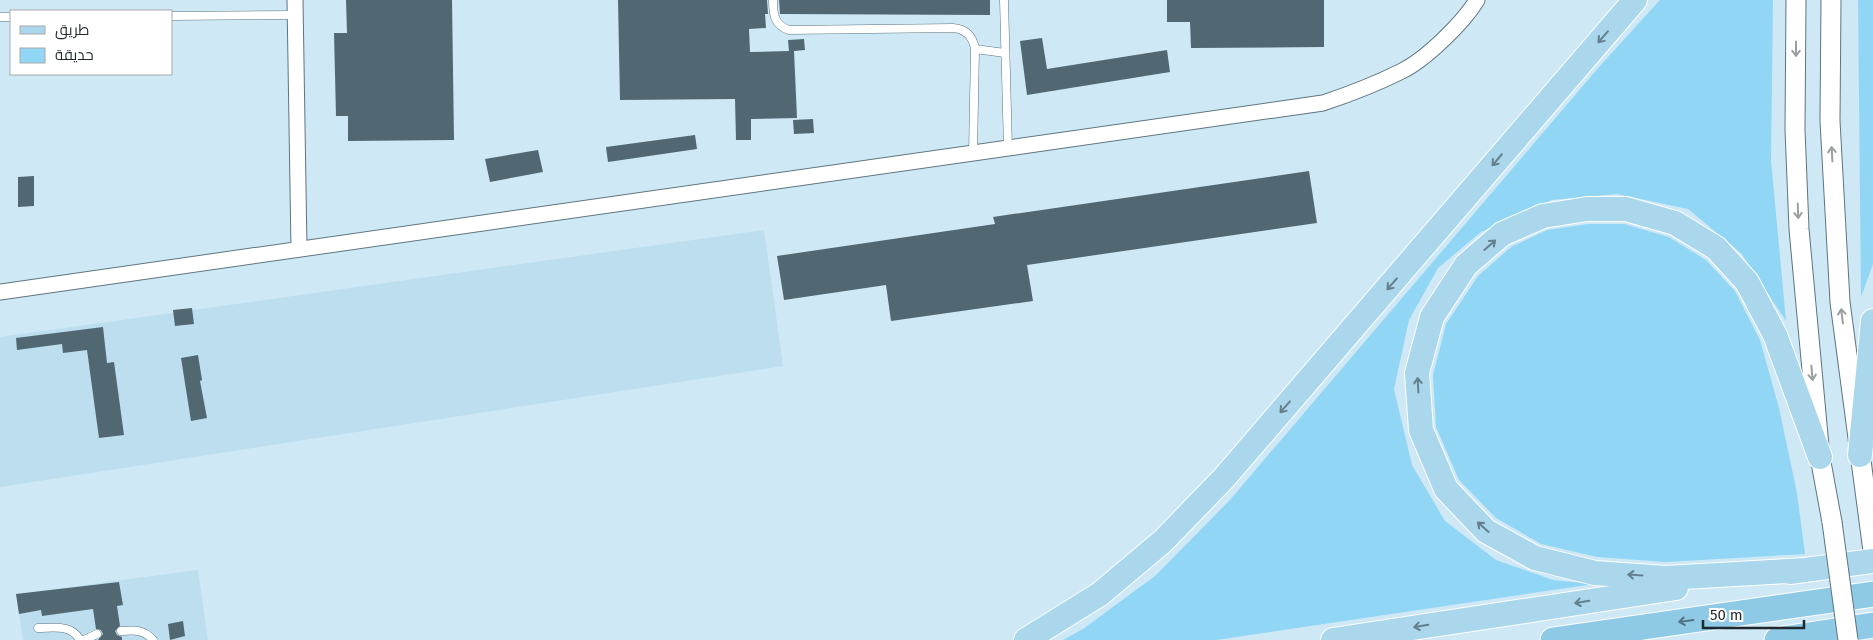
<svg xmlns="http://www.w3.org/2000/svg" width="1873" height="640" font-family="'Fira Sans',Cairo,sans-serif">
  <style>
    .built { fill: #bcdeef }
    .green { fill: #92d6f5 }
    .building { fill: #516873 }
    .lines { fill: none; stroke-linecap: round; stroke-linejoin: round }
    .service-casing { stroke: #5e7580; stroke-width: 9 }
    .minor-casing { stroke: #5e7580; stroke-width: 17 }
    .tertiary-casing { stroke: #5e7580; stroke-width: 21 }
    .primary-casing { stroke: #fff; stroke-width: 26 }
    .trunk-casing { stroke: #fff; stroke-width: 27 }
    .service { stroke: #fff; stroke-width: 8 }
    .minor { stroke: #fff; stroke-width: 15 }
    .tertiary { stroke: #fff; stroke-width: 19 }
    .primary { stroke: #aad7ec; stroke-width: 24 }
    .trunk { stroke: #8ecae6; stroke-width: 25 }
    .tertiary-bridge-casing { stroke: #5e7580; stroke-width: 21; stroke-linecap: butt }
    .tertiary-bridge { stroke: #fff; stroke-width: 19 }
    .oneway { stroke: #64808c }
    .oneway2 { stroke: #9a9fa0 }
    .oneway3 { stroke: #517180 }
  </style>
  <rect width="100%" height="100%" fill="#cee8f5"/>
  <!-- built -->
  <path class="built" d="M764 230 783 366 0 487V337Z
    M198 570 208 640H23L16 594Z"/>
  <!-- green -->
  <path class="green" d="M1660 0H1773L1771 160 1786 321 1741 253 1688 209 1617 194 1552 200 1481 232 1438 268 1409 320 1394 389 1412 465 1445 521 1496 560 1553 580 1594 584 1216 640H1063L1083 629 1155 576 1229 501 1599 67Z
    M1858 0H1873V264L1861 297Z
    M1588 224H1624L1669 237 1706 260 1735 291 1760 340 1779 408 1797 493 1805 554 1666 562 1597 557 1541 544 1496 518 1459 480 1436 427 1433 375 1446 324 1478 276 1511 247 1547 230Z"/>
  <!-- building -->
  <path class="building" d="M346 0H452L454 140 348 141V116H336L334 33H347Z
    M618 0H767L768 14H765L766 28 749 29 750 52 789 51 788 40 804 39 805 50 794 51 797 118 751 119V140H736L735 99 620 100Z
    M779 0H990V15L780 14Z
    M1167 0H1324V47L1191 48 1190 22H1167Z
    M1042 38 1047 69 1167 50 1170 72 1027 95 1020 41Z
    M813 119 814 133 794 134 793 120Z
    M695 135 697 149 608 162 606 147Z
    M538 150 543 172 490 182 485 159Z
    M1309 171 1317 223 1027 265 1033 301 891 321 886 285 784 300 777 256 995 224 993 217Z
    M34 176V206L18 207V177Z
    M192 308 194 324 175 326 173 310Z
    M103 327 107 363 114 362 124 435 99 438 87 350 63 353 62 344 17 350 16 338Z
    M198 355 202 380 200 381 207 418 191 421 181 358Z
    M119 582 123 605 117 606 120 626 115 631 117 635 122 637V640H98L103 634 101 630 96 629 93 609 42 616 41 610 19 614 16 594Z
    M183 621 185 636 170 640 168 624Z"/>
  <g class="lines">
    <!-- service casing -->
    <g class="service-casing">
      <path id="service" d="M773 0C773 14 774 25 789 30L953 28C966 29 973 37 975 49L973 153
        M1004 0 1008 149
        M171 16 295 15
        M0 17H11
        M975 49 1005 53
        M38 628C54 628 71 624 80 640
        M121 631C134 630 144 629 153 640
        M84 640 97 634"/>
    </g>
    <!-- minor casing -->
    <g class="minor-casing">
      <path id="minor" d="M295 0 299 249
        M0 292 1323 103C1350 94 1376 84 1402 71 1426 59 1463 23 1477 0"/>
    </g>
    <!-- tertiary casing -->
    <g class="tertiary-casing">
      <path id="tertiary" d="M1796 0 1795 130 1799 229 1820 457 1832 522
        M1831 0 1830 121 1840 302 1873 551"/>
    </g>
    <!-- primary casing -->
    <g class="primary-casing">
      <path id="primary" d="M1860 455 1873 321
        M1806 570 1666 578 1595 573 1535 558 1486 531 1446 489 1421 430 1417 373 1432 317 1466 265 1502 234 1543 216 1587 209H1626L1675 223 1716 248 1747 282 1775 335 1820 457
        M1790 572 1873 561
        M1026 640 1100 594 1163 541 1224 478 1635 0
        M1333 640 1676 588"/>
    </g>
    <!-- trunk casing -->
    <g class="trunk-casing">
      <path id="trunk" d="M1553 640 1873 594
        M1777 640 1873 625"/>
    </g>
    <!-- service -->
    <use href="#service" class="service"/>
    <!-- minor -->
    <use href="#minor" class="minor"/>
    <!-- tertiary -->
    <use href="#tertiary" class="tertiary"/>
    <!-- primary -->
    <use href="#primary" class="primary"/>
    <!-- trunk -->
    <use href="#trunk" class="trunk"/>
    <!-- tertiary-bridge casing -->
    <g class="tertiary-bridge-casing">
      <path id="tertiary-bridge" d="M1832 522 1848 640"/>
    </g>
    <!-- tertiary-bridge -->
    <use href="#tertiary-bridge" class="tertiary-bridge"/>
  </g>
  <!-- one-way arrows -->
  <defs><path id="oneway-shaft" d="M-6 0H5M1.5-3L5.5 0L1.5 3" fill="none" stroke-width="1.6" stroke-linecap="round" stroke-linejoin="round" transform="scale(1.25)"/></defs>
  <g class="oneway">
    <use href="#oneway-shaft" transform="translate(1603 37) rotate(131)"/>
    <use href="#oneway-shaft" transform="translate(1497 160) rotate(130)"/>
    <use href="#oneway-shaft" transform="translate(1490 245) rotate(-41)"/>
    <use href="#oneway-shaft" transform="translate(1392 284) rotate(131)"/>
    <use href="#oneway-shaft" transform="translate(1418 385) rotate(-93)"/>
    <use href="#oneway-shaft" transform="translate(1285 407) rotate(131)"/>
    <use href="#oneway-shaft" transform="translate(1483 527) rotate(-138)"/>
    <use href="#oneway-shaft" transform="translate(1635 575) rotate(-176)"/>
    <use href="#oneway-shaft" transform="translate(1582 602) rotate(171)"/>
    <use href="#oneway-shaft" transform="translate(1421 626) rotate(171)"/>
  </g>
  <g class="oneway2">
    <use href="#oneway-shaft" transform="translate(1796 49) rotate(90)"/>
    <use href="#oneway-shaft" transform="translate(1832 154) rotate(-93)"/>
    <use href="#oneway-shaft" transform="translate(1798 211) rotate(88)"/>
    <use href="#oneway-shaft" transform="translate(1842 316) rotate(-97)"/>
    <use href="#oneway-shaft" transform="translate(1812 373) rotate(85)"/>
  </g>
  <use class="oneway3" href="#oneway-shaft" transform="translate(1686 621) rotate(172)"/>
  <!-- legend -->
  <rect x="10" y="10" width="162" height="65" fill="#ffffff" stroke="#a5a9ab"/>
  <rect x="20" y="26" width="25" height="8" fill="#aad7ec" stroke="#a5a9ab"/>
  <text x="55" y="35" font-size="15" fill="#1f292d">طريق</text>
  <rect x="20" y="48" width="25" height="15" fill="#92d6f5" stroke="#a5a9ab"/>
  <text x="55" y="60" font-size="15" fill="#1f292d">حديقة</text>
  <!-- scale -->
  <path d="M1703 620v8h101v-8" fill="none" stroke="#1f292d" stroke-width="2.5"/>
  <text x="1710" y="620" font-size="15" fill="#1f292d" stroke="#ffffff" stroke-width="4" paint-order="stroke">50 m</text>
</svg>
